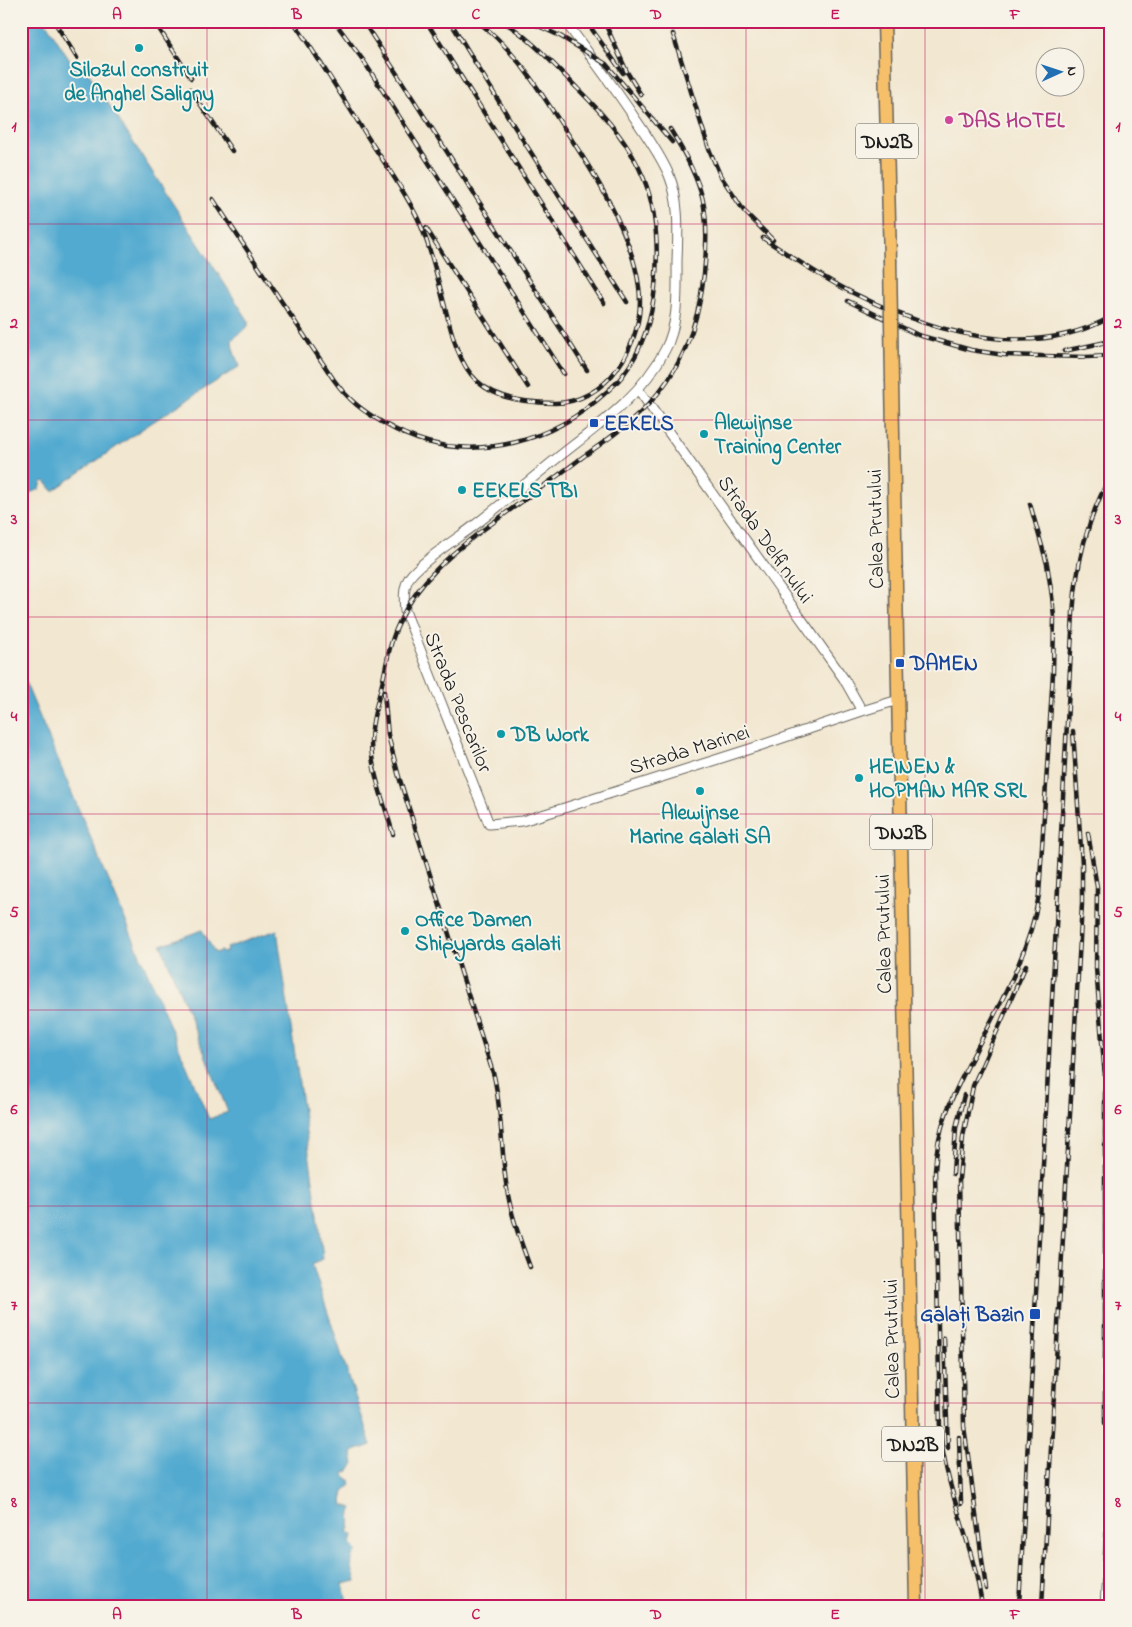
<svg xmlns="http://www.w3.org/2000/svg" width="1132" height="1627" font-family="'Indie Flower',sans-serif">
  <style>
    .water { fill: #53aad0; stroke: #386376 }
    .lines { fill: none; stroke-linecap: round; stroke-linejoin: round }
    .minor-casing { stroke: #67635b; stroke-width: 11 }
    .highway-casing { stroke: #67635b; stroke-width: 15 }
    .minor { stroke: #fff; stroke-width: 9 }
    .highway { stroke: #f6c06b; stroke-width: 12 }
    .rail-casing { stroke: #1c1c1c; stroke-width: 4.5 }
    .rail { stroke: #f7f3e8; stroke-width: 2.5; stroke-dasharray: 8; stroke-linecap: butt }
    .highway-bridge-casing { stroke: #67635b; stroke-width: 15; stroke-linecap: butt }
    .highway-bridge { stroke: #f6c06b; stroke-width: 12 }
    .grid { fill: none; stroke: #c2185b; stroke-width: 1; stroke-opacity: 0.55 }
    .culture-dot { fill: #0f9aa8; stroke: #f7f3e8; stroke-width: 2 }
    .hotel-dot { fill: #d1479c; stroke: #f7f3e8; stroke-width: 2 }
    .transit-dot { fill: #1a4fb4; stroke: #f7f3e8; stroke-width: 2 }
    .labels { text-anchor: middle; stroke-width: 4; stroke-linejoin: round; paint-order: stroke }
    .shield { fill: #f7f3e8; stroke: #5e5c59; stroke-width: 1 }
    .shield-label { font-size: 20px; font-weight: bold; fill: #1c1c1c }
    .culture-label { font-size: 21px; font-weight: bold; fill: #0d838f; stroke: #f7f3e8; text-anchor: start }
    .hotel-label { font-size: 21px; font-weight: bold; fill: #b23c85; stroke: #f7f3e8; text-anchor: start }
    .transit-label { font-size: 21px; font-weight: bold; fill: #164399; stroke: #f7f3e8; text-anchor: start }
    .street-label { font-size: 21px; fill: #1c1c1c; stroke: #f7f3e8 }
    .neatline { fill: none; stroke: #c2185b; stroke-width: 2 }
    .grid-label { font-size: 16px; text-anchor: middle; font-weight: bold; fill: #c2185b }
  </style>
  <rect width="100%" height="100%" fill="#f7f3e8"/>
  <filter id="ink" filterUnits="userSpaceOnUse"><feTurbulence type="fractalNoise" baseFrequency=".02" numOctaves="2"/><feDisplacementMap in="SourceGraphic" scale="10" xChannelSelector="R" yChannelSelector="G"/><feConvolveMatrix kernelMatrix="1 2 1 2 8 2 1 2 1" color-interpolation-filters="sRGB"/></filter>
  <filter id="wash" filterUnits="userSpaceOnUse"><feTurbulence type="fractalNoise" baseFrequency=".0096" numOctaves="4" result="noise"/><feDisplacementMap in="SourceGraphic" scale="20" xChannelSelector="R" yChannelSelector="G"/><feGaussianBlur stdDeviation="1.12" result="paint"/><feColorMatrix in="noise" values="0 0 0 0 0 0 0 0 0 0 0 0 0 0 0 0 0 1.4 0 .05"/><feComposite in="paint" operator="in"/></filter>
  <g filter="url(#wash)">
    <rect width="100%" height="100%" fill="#f2e7d0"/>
    <!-- water -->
    <path class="water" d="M21 21H45L72 64 80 60 248 320V326L232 340C232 349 236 358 240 366L148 425 53 491 45 481 42 482 40 489 21 496Z
      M21 672 209 1119 228 1112 161 945 202 930 215 953 221 951 223 953 227 951 226 948 277 930 319 1222 323 1259 312 1264 371 1445 354 1451 352 1454 354 1464 349 1471 344 1473 345 1478 350 1480 351 1485 344 1491 342 1502 344 1505 353 1508C348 1516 353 1525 348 1532L352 1534 353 1536 351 1544 357 1551C348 1562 352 1568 356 1581L343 1584 348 1606H21Z"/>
  </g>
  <g filter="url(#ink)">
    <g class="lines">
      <!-- minor casing -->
      <g class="minor-casing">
        <path id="minor" d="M565 21C588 53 612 84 634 117 646 135 660 154 669 175 680 202 678 232 677 261 677 290 679 324 665 350 641 397 596 427 556 459 527 482 500 506 471 528 456 539 418 564 409 578 403 588 404 600 405 611L489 824 522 821 558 810 756 747 862 711 898 700
          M638 389 844 679 862 711
          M1105 1606 1111 1509"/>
      </g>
      <!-- highway casing -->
      <g class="highway-casing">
        <path id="highway" d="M884 21 890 260
          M892 382 916 1606"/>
      </g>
      <!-- minor -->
      <use href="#minor" class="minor"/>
      <!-- highway -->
      <use href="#highway" class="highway"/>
      <!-- rail casing -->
      <g class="rail-casing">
        <path id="rail" d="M54 21 77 58
          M154 21 191 78
          M293 21C319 59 343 98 367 136 384 163 404 189 418 219 431 248 438 280 446 311 452 335 459 364 477 381 497 400 530 403 555 403 579 403 603 389 617 369 634 346 643 316 639 287 632 231 591 168 560 122 536 85 513 48 477 21
          M334 21 363 60 564 374
          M363 21 587 370
          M426 21 604 303
          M450 21 512 123 627 302
          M528 21 560 36 606 64 672 142
          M586 21 623 73
          M604 21 627 72 641 95
          M673 34 709 149 720 175 744 211 773 240
          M190 89 232 151
          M213 199 334 380C349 401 363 411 385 424 453 464 536 451 596 401 605 393 616 385 623 375 642 351 652 318 655 287 664 198 641 151 578 89 554 65 531 38 502 21
          M426 228 528 387
          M763 238C792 257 822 278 853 293 931 332 1029 362 1111 317
          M848 301 918 335 971 350 1004 355 1086 357 1111 356
          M1064 351 1111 341
          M384 692 388 735 399 777 494 1076C502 1112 501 1147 506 1183 510 1212 520 1240 530 1267
          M1088 833 1097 887 1096 968 1105 1077V1423
          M393 834C386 808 375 782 372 756 368 730 377 705 383 680 387 661 390 641 399 623 417 581 455 550 491 524 522 501 554 479 584 456 604 442 625 428 642 411 681 372 698 328 704 274 711 210 704 184 670 129
          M953 1174 956 1128 964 1095
          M944 1338 948 1448
          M959 1437 961 1504
          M986 1589 964 1426 959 1179 963 1137 973 1086 1026 965
          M982 1606C974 1546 946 1491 940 1432L935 1171C937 1121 956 1089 978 1046 1004 997 1030 950 1039 895L1053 673 1054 617 1052 596 1047 564 1030 504
          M1019 1606 1073 613C1077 562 1086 521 1111 475
          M1042 1606 1082 904V864L1073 731"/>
      </g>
      <!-- rail -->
      <use href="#rail" class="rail"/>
      <!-- highway-bridge casing -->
      <g class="highway-bridge-casing">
        <path id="highway-bridge" d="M890 260 892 382"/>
      </g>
      <!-- highway-bridge -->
      <use href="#highway-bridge" class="highway-bridge"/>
    </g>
  </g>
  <!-- grid -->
  <path class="grid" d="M207 21V1606M386 21V1606M566 21V1606M746 21V1606M925 21V1606M21 224H1111M21 420H1111M21 617H1111M21 814H1111M21 1010H1111M21 1206H1111M21 1403H1111"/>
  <!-- markers -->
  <g class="culture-dot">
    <circle cx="139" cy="48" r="5"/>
    <circle cx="704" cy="434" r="5"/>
    <circle cx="462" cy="490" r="5"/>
    <circle cx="501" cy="734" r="5"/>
    <circle cx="859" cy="778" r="5"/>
    <circle cx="700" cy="791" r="5"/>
    <circle cx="405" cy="931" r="5"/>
  </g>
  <circle class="hotel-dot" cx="949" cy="120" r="5"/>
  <g class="transit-dot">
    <rect x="589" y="418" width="10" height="10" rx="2.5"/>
    <rect x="895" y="658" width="10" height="10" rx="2.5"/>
    <rect x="1029" y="1308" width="12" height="12" rx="2.5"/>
  </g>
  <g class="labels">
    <!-- shield labels -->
    <g class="shield">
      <rect x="856" y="123.5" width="62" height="35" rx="4"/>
      <rect x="870" y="814.5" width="62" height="35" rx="4"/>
      <rect x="882" y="1426.5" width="62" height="35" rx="4"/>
    </g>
    <g class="shield-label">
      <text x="887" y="148">DN2B</text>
      <text x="901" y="839">DN2B</text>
      <text x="913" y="1451">DN2B</text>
    </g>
    <!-- culture labels -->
    <g class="culture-label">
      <text x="139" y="76" text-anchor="middle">Silozul construit<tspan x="139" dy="24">de Anghel Saligny</tspan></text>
      <text x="714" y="429">Alewijnse<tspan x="714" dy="24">Training Center</tspan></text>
      <text x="472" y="497">EEKELS TBI</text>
      <text x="511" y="741">DB Work</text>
      <text x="869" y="773">HEINEN &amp;<tspan x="869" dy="24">HOPMAN MAR SRL</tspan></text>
      <text x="700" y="819" text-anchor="middle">Alewijnse<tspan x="700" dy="24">Marine Galati SA</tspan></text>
      <text x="415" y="926">Office Damen<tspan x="415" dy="24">Shipyards Galati</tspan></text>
    </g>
    <!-- hotel labels -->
    <g class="hotel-label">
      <text x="959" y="127">DAS HOTEL</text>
    </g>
    <!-- transit labels -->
    <g class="transit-label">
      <text x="604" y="430">EEKELS</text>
      <text x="910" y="670">DAMEN</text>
      <text x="1024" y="1321" text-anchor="end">Galați Bazin</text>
    </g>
    <!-- street labels -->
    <g class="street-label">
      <text transform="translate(875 529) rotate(-91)" y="7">Calea Prutului</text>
      <text transform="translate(766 539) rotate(55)" y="7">Strada Delfinului</text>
      <text transform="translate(459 702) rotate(68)" y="7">Strada Pescarilor</text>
      <text transform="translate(689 749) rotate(-17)" y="7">Strada Marinei</text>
      <text transform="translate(883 934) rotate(-91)" y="7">Calea Prutului</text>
      <text transform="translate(891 1339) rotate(-91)" y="7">Calea Prutului</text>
    </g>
  </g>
  <!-- margin -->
  <rect width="1132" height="1627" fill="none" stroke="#f7f3e8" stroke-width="55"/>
  <!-- north arrow -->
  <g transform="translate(1060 72) rotate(87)"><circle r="24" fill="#f7f3e8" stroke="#9f9d96"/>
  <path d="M0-4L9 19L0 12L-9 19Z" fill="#1f6fb2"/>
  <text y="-8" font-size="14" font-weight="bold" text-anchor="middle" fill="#1c1c1c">N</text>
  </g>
  <rect x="28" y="28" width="1076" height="1572" class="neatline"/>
  <g class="grid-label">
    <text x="117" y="19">A</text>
    <text x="297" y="19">B</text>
    <text x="476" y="19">C</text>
    <text x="656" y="19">D</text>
    <text x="835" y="19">E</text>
    <text x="1015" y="19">F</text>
    <text x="14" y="131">1</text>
    <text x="1118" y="131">1</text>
    <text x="14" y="328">2</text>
    <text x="1118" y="328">2</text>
    <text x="14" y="524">3</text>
    <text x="1118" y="524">3</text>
    <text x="14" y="721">4</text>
    <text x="1118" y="721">4</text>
    <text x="14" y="917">5</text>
    <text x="1118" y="917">5</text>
    <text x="14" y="1114">6</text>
    <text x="1118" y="1114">6</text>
    <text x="14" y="1310">7</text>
    <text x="1118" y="1310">7</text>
    <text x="14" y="1507">8</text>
    <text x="1118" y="1507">8</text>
    <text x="117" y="1619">A</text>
    <text x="297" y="1619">B</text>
    <text x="476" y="1619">C</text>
    <text x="656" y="1619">D</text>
    <text x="835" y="1619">E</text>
    <text x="1015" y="1619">F</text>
  </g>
</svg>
